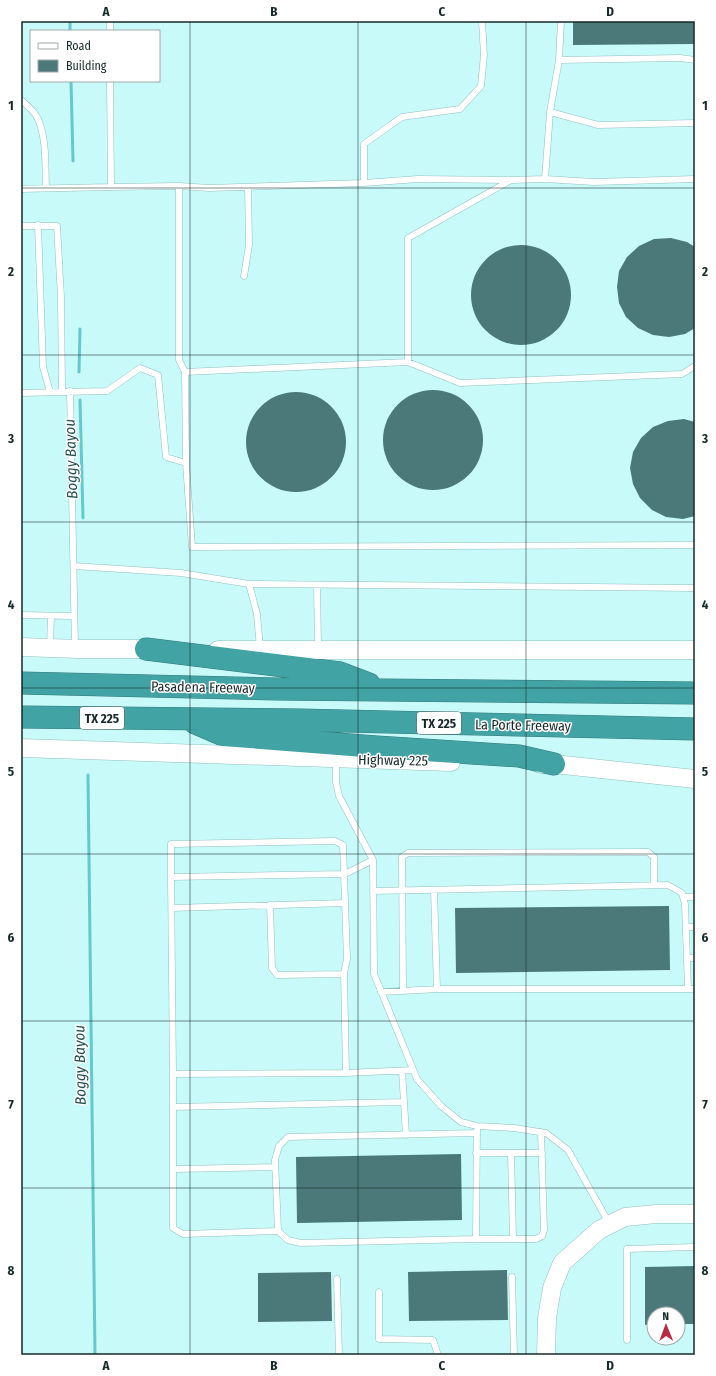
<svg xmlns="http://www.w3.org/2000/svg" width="716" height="1376" font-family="'Fira Sans Condensed',sans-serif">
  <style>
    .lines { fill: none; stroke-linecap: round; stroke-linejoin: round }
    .stream { stroke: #65c8ca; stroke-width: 3 }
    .building { fill: #4b7979 }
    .lane-casing { stroke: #90bfbf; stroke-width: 7 }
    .secondary-casing { stroke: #90bfbf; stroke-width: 19 }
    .highway-casing { stroke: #33787a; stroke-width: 23 }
    .lane { stroke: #fff; stroke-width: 6 }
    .secondary { stroke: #fff; stroke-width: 18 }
    .highway { stroke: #42a3a5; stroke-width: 22 }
    .grid { fill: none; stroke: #162929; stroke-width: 1; stroke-opacity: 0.55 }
    .labels { text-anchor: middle; stroke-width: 3; stroke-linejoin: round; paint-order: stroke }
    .shield { fill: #fff; stroke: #5c6969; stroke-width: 1 }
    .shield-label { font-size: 13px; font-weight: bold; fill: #162929 }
    .street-label { font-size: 14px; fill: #162929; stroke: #fff }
    .water-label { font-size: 15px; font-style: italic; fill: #224f50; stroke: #fff }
    .neatline { fill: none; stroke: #162929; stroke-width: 1.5 }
    .grid-label { font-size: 13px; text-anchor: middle; font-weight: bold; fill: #162929 }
  </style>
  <rect width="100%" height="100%" fill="#c9fafa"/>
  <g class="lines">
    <!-- stream -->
    <path class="stream" d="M70 21V31
      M71 81 73 161
      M79 372 80 329
      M80 400 83 518
      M88 775 95 1355"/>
  </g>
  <!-- building -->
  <path class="building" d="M573 21H694V44L573 45Z
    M671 238 687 242 695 247V328L685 334 669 337 653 335 638 328 626 317 619 303 617 287 619 271 627 257 639 246 654 239Z
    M471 295a50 50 0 1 1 100 0a50 50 0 1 1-100 0Z
    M383 440a50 50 0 1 1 100 0a50 50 0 1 1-100 0Z
    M246 442a50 50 0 1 1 100 0a50 50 0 1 1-100 0Z
    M684 419 695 422V516L683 519 666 517 652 510 640 498 633 484 630 468 633 452 641 438 653 427 668 421Z
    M669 906 670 970 456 973 455 908Z
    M461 1154 462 1220 297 1223 296 1157Z
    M695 1266V1324H678V1314H654V1324L645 1325V1267Z
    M507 1270 508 1320 409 1321 408 1272Z
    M331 1272 332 1321 258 1322V1273Z"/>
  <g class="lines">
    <!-- lane casing -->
    <g class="lane-casing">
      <path id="lane" d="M110 21V31
        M559 60 680 58 695 60
        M110 81 111 187
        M21 100C27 105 35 112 38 119 47 140 45 166 46 188
        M550 112 598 125 695 123
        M545 179 550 112 559 60 561 21
        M364 183V144L402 117 460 109 481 86 484 55 482 21
        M179 186V360L185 372
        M21 189 111 187 179 186 209 188 364 183 418 179 511 180
        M38 225 43 367 50 392
        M21 226H57L61 297 62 392
        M244 276 249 245 248 187
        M408 362V238L511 180 545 179 594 182 695 179
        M695 366 682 374 460 383 408 362 185 372 186 463 192 547 695 545
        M70 391 75 648
        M21 393 107 391 140 368 158 375 166 457 186 463
        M74 566 181 573 249 584 257 614 260 648
        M249 584 695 588
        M317 585 318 648
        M21 615 74 616
        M50 646 51 616
        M336 761V782L339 796 373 860 374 974 417 1079 441 1106 461 1122 477 1126 514 1128 546 1133 568 1150 609 1223
        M373 860 345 874 171 877V844L335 841 343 845 347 959 344 973 346 1073 413 1070
        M171 877 173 1074 346 1073
        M434 890 437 989
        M373 891 668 885 682 893 685 904 688 989
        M683 897H695
        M270 905 272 968 277 975 344 974
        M172 908 345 903
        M686 927H695
        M687 958H695
        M403 991 402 857 408 853 648 852 654 857V885
        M381 992 439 989H695
        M402 1071 404 1102
        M173 1074V1228L183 1234 278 1231 288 1240 301 1243 476 1239 477 1126
        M173 1107 404 1102 406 1135
        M476 1153H511
        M174 1169 275 1167
        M278 1231 275 1160 279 1146 288 1137 477 1133
        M476 1239H536L542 1236 544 1230 541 1132
        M513 1239 511 1153H542
        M512 1277 514 1355
        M337 1279 339 1355
        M379 1292V1339L433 1340 438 1355
        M627 1340V1249L695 1247"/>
    </g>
    <!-- secondary casing -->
    <g class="secondary-casing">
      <path id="secondary" d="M21 647 79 649H160
        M218 650H695
        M21 748 451 762
        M541 764H554L695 779
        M546 1355 547 1318 552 1288 562 1263 599 1230 625 1217 656 1214H695"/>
    </g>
    <!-- highway casing -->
    <g class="highway-casing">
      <path id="highway" d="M146 649 340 673 369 684
        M21 683 277 689 695 693
        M21 717 300 720 695 729
        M195 723 223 735 377 747 519 756 554 764"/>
    </g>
    <!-- lane -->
    <use href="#lane" class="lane"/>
    <!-- secondary -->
    <use href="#secondary" class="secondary"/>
    <!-- highway -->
    <use href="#highway" class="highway"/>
  </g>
  <!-- grid -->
  <path class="grid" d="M190 21V1355M358 21V1355M526 21V1355M21 188H695M21 355H695M21 522H695M21 688H695M21 854H695M21 1021H695M21 1188H695"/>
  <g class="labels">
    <!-- shield labels -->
    <g class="shield">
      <rect x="80" y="707" width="44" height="22" rx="3"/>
      <rect x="417" y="712" width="44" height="22" rx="3"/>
    </g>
    <g class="shield-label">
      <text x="102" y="723">TX 225</text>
      <text x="439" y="728">TX 225</text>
    </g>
    <!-- street labels -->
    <g class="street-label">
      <text transform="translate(203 687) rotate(1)" y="5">Pasadena Freeway</text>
      <text transform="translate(523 725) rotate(1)" y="5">La Porte Freeway</text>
      <text transform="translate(393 760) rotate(1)" y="5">Highway 225</text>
    </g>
    <!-- water labels -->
    <g class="water-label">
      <text transform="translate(71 459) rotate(-92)" y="5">Boggy Bayou</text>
      <text transform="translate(80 1065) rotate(-91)" y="5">Boggy Bayou</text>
    </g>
  </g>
  <!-- border -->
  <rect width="716" height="1376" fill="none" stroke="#ffffff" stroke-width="44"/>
  <!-- legend -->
  <rect x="30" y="30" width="130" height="52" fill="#ffffff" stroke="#a2a9a9"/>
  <rect x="38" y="43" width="20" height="6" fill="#ffffff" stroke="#a2a9a9"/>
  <text x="66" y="50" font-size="12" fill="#162929">Road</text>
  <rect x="38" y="60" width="20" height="12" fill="#4b7979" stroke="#a2a9a9"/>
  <text x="66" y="70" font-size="12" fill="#162929">Building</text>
  <!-- north arrow -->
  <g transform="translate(666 1326) rotate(359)"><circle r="19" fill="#ffffff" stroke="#a2a9a9"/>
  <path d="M0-3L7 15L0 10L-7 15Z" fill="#bb2a43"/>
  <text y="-6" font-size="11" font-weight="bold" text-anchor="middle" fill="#162929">N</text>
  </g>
  <rect x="22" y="22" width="672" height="1332" class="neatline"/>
  <g class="grid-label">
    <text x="106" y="16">A</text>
    <text x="274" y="16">B</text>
    <text x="442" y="16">C</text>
    <text x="610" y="16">D</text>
    <text x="11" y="110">1</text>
    <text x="705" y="110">1</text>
    <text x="11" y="276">2</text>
    <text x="705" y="276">2</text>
    <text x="11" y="443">3</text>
    <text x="705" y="443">3</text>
    <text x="11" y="609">4</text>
    <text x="705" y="609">4</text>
    <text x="11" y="776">5</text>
    <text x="705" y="776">5</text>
    <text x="11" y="942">6</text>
    <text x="705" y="942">6</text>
    <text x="11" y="1109">7</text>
    <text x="705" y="1109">7</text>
    <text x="11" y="1275">8</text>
    <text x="705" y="1275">8</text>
    <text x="106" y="1370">A</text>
    <text x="274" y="1370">B</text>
    <text x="442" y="1370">C</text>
    <text x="610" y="1370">D</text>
  </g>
</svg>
